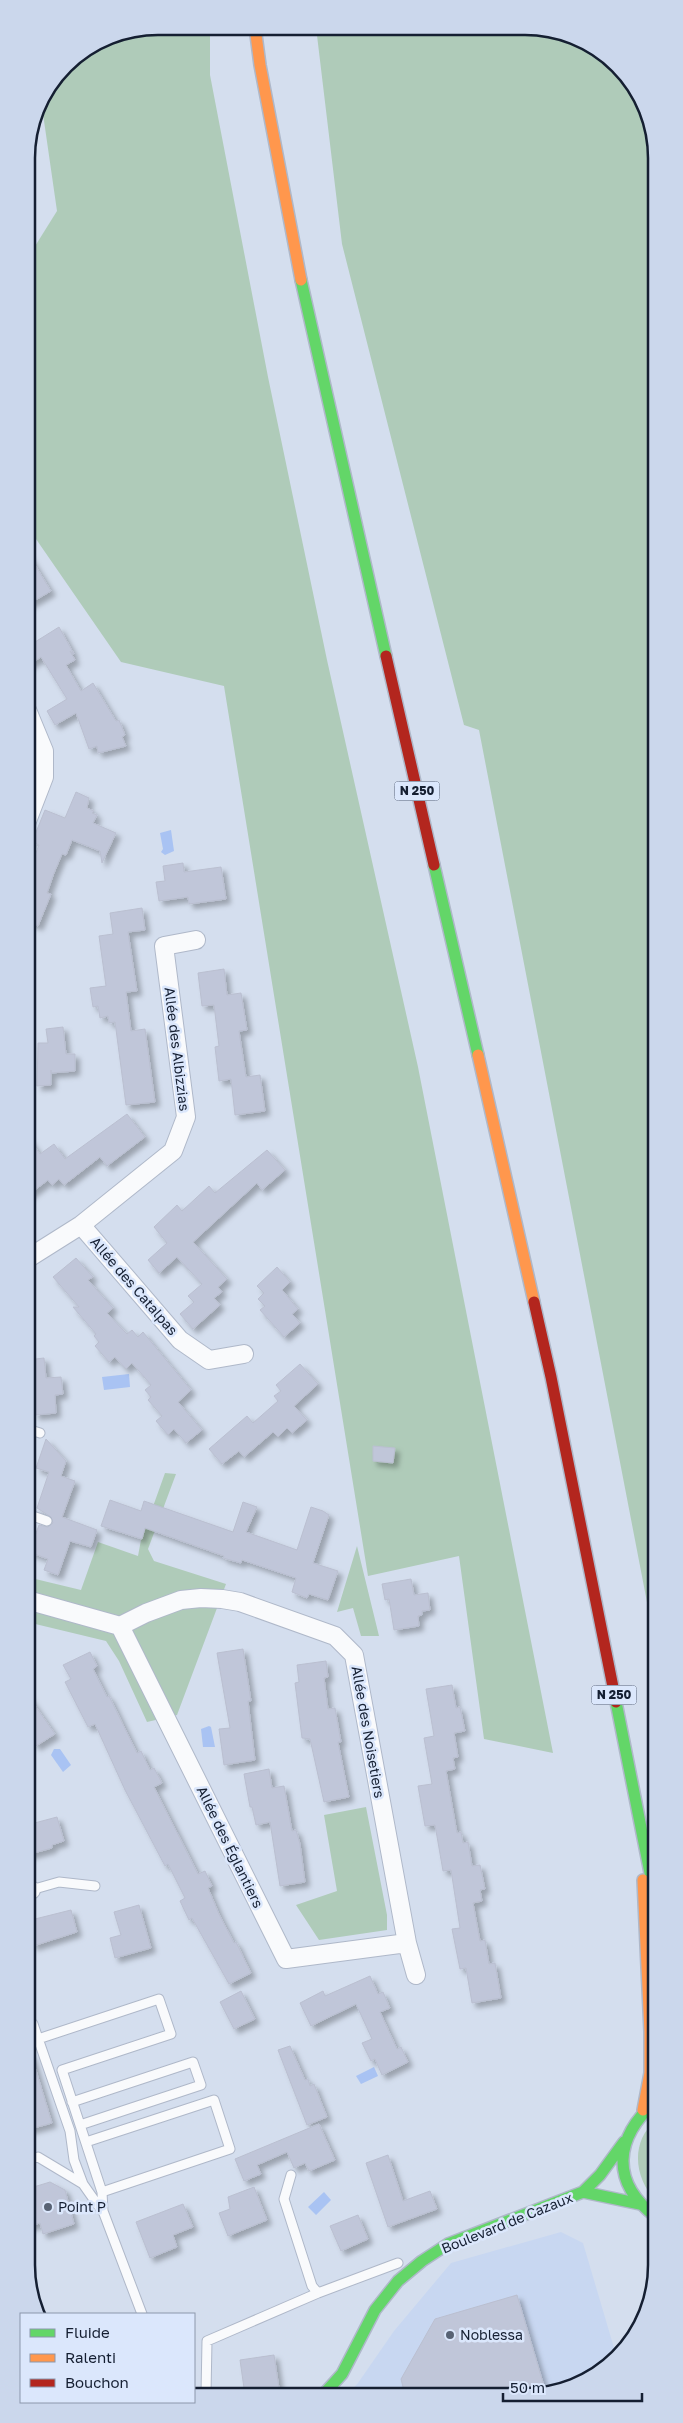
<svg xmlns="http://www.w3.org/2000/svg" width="683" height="2423" font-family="'Golos Text',sans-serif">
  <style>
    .built { fill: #c8d7f1 }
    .green { fill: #afcbb9 }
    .water { fill: #a9c3f3 }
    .building { fill: #c0c6d9; stroke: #babfd0; filter: url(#shadow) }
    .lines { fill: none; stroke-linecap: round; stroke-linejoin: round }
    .lane-casing { stroke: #afb8c9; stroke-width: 11 }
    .street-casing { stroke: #afb8c9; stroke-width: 20 }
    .fast-casing { stroke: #afb8c9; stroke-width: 14 }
    .slow-casing { stroke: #afb8c9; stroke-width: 14 }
    .jam-casing { stroke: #afb8c9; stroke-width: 14 }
    .lane { stroke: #f9fafc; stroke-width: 9 }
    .street { stroke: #f9fafc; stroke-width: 18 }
    .fast { stroke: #63d668; stroke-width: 11 }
    .slow { stroke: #ff974d; stroke-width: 11 }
    .jam { stroke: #b3261e; stroke-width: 11 }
    .poi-dot { fill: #586274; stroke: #dbe7fc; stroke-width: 2 }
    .labels { text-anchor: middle; stroke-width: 5; stroke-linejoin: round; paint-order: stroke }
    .shield { fill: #dbe7fc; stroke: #505b6f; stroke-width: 1 }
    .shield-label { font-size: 12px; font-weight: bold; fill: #151f32 }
    .street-label { font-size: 14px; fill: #151f32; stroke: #dbe7fc }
    .poi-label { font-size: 14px; fill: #151f32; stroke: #dbe7fc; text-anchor: start }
    .rim { fill: none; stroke: #151f32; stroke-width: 2.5 }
  </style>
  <defs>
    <filter id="shadow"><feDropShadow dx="4.5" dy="4.5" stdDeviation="2.5" flood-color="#0004"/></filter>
  </defs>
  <rect width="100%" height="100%" fill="#d4deee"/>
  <!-- built -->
  <path class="built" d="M561 2232 583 2243 617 2358 584 2383 543 2396 347 2395 358 2383 394 2331 451 2263Z"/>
  <!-- green -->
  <path class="green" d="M158 26 210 27V75L268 377 327 660 418 1067 553 1753 484 1739 459 1556 368 1576 224 686 121 662 27 526V259L57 211 41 100 65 65 108 36Z
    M316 27 551 29 591 44 624 71 656 140V1649L479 730 464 725 342 244Z
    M165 1473 176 1474 148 1549 154 1561 226 1584 177 1715 147 1722 119 1661 106 1641 27 1622V1577L81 1590 98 1542 138 1556 141 1540Z
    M357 1546 379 1636H361L353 1608 337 1612Z
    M366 1807 387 1915V1930L319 1940 296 1905 337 1891 324 1815Z
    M656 2120V2201C634 2178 630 2142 656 2120Z"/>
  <!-- water -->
  <path class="water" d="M171 830 174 851 165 855 161 852 163 849 160 833Z
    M129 1374 130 1387 104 1390 102 1377Z
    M209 1726 211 1727 215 1747H203L201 1729Z
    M54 1749H60L71 1765 63 1772 51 1755Z
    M374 2067 378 2076 361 2084 356 2076Z
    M324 2192 331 2200 316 2215 308 2207Z"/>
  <!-- building -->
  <path class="building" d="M27 552 51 591 27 605Z
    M59 627 74 654 70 651 75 660 66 665 81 691 93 683 116 721 119 720 125 735 122 737 126 746 98 753 97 746 89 749 76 713 55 725 47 711 67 699 41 657 27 666V647Z
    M76 792 89 798 87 808 94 811 92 813 97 815 93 823 116 833 102 863 100 851 72 840 66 855 62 854 54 873 47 893 51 894 38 926 27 921V875L39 845 32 842 45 810 65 818Z
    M183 863 184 872 221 867 226 899 189 904 188 897 159 901 156 882 165 881 163 866Z
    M142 908 145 930 128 932 137 991 126 992 131 1031 145 1029 155 1102 126 1105 115 1022 109 1023 108 1016 100 1018 98 1006 93 1007 90 988 106 986 99 936 113 934 110 913Z
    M224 969 227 995 241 993 247 1030 239 1031 246 1077 260 1075 265 1111 235 1115 231 1079 219 1081 215 1047 219 1046 214 1005 202 1006 198 973Z
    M63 1027 66 1054H75V1071L51 1073V1070V1085L37 1086 38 1043H48L46 1029Z
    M127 1114 145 1137 107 1166 100 1157 64 1185 59 1179 52 1185 48 1180 27 1196V1136L40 1154 54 1144 65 1159Z
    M267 1150 285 1170 262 1190 257 1183 193 1242 227 1279 218 1287 222 1292 214 1298 220 1305 193 1329 180 1314 194 1302 188 1296 202 1284 177 1257 159 1273 148 1260 167 1243 154 1227 177 1205 182 1211 209 1186 215 1193Z
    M76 1258 93 1277 88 1280 113 1308 107 1313 127 1334 132 1330 138 1337 143 1332 191 1390 178 1402 202 1430 186 1443 174 1429 168 1435 156 1421 162 1416 148 1400 151 1397 145 1390 151 1385 132 1363 126 1369 115 1357 109 1362 95 1346 99 1342 94 1336 96 1334 73 1307H79L53 1277Z
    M277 1267 290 1282 282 1290 298 1309 292 1314 300 1323 284 1337 260 1310 265 1306 258 1299 264 1293 257 1286Z
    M44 1358 46 1378 61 1377 63 1394 55 1395 56 1413 35 1415 32 1380H27V1360Z
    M300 1364 318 1384 294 1406 307 1420 292 1433 287 1428 278 1437 273 1432 244 1457 239 1451 222 1464 209 1449 247 1416 253 1423 278 1401 274 1396 281 1391 276 1385Z
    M46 1439 66 1461 61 1476 75 1481 62 1517 97 1530 91 1547 70 1541 58 1575 44 1570 48 1559 29 1552 39 1525 48 1527 53 1523 51 1517 37 1508 49 1472 36 1468Z
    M373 1446 395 1448 393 1463 373 1461Z
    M110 1500 141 1511 144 1501 233 1532 243 1502 257 1507 246 1532 297 1550 311 1507 323 1511 329 1515 313 1563 338 1571 328 1600 309 1594 307 1598 292 1592 296 1578 242 1560 241 1563 223 1558 224 1556 145 1528 142 1539 101 1526Z
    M411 1579 414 1595 428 1593 430 1610 422 1611V1615L418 1616 419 1626 394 1630 389 1599 385 1600 382 1584Z
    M243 1649 251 1701H248L255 1760 224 1765 219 1729 230 1728 217 1653Z
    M90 1652 97 1666 93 1669 107 1697 109 1696 137 1753 141 1751 150 1770 154 1768 162 1783 154 1787 198 1874 205 1871 212 1886 208 1888 219 1914 234 1943 236 1942 251 1973 229 1984 192 1918 189 1920 180 1901 185 1898 168 1864 165 1866 125 1790 95 1724 88 1727 65 1682 71 1679 63 1665Z
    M326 1661 328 1677 324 1678 328 1709 335 1708 341 1742H338L349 1797 324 1802 310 1739 302 1738 295 1683 299 1682 297 1665Z
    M452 1685 456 1708 460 1707 465 1731 454 1733 458 1757 453 1758 455 1769 446 1771 457 1833 461 1832 463 1843 468 1842 472 1866 480 1865 485 1889 480 1890 482 1901 473 1903 480 1941 485 1940 489 1964 495 1963 501 1998 472 2003 466 1968 460 1969 452 1929 460 1928 451 1870 443 1871 435 1825 425 1826 418 1786 432 1784 424 1738 434 1736 426 1689Z
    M27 1694 55 1734 36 1746 27 1733Z
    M269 1769 272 1788 284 1786 292 1831 296 1830 300 1844 305 1882 280 1886 270 1822 256 1825 252 1807H250L244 1774Z
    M57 1817 64 1841 52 1845V1848L27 1855V1825Z
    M139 1905 151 1948 115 1958 110 1938 121 1935 114 1912Z
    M71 1910 77 1932 33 1946 27 1921Z
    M370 1976 378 1994 383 1992 390 2008 380 2012 397 2049 401 2047 408 2062 382 2075 375 2059 371 2061 362 2043 372 2039 356 2004 311 2026 300 2003 323 1991 325 1996Z
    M241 1991 255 2019 234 2029 220 2002Z
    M290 2046 305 2080 308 2079 310 2086 314 2084 327 2117 307 2125 278 2050Z
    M31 2054 52 2123 27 2130V2055Z
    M319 2124 335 2160 309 2171 305 2163 294 2168 287 2152 257 2165 261 2174 244 2181 235 2159Z
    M388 2155 403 2201 430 2191 437 2209 388 2227 366 2163Z
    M50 2182 65 2190 74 2224 43 2234 40 2223 27 2227V2189Z
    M254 2187 267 2220 228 2236 219 2213 230 2209 228 2197Z
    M183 2204 193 2227 173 2235 177 2247 150 2258 136 2222Z
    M358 2215 368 2239 341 2251 330 2226Z
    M517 2295 544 2386 514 2395H405L401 2379 435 2319Z
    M274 2355 280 2395H245L240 2360Z"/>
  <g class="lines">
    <!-- lane casing -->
    <g class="lane-casing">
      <path id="lane" d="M27 1429 40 1433
        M27 1514 47 1521
        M31 1890 59 1882 95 1886
        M27 2017 33 2024 70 2131 74 2160 83 2184 102 2211
        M38 2039 159 1999 171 2034 62 2070 102 2192 103 2211 142 2314
        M72 2102 193 2062 201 2085 80 2125
        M86 2142 214 2100 230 2149 102 2192
        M27 2160 38 2157 83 2184
        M291 2175 284 2199 312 2286 318 2293
        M206 2394 207 2341 318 2293 398 2263"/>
    </g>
    <!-- street casing -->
    <g class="street-casing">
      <path id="street" d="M27 710 44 751V777L27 821
        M81 1225 180 1340 209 1360 244 1354
        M27 1259 81 1225 173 1151 186 1117 164 946 196 940
        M27 1600 120 1626 146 1613 181 1600 201 1598 222 1599 240 1602 335 1636 354 1655 407 1943 416 1975
        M120 1626 286 1959 407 1943
        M27 1891 31 1890"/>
    </g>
    <!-- fast casing -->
    <g class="fast-casing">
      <path id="fast" d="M301 280 386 656
        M434 865 478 1055
        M616 1702 656 1903
        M656 2101C614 2138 610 2182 656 2217
        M583 2192 640 2204
        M323 2395 342 2374 375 2310 398 2281 422 2261 448 2244 583 2192 600 2175 624 2142"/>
    </g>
    <!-- slow casing -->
    <g class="slow-casing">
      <path id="slow" d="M255 27 260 65 301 280
        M478 1055 534 1302
        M643 1880 650 2032V2073L643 2110"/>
    </g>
    <!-- jam casing -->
    <g class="jam-casing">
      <path id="jam" d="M386 656 434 865
        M534 1302 551 1377 616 1702"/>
    </g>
    <!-- lane -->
    <use href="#lane" class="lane"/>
    <!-- street -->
    <use href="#street" class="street"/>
    <!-- fast -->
    <use href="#fast" class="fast"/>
    <!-- slow -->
    <use href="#slow" class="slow"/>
    <!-- jam -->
    <use href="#jam" class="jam"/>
  </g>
  <!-- markers -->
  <g class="poi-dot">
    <circle cx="48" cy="2207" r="5"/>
    <circle cx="450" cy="2335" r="5"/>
  </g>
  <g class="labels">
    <!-- shield labels -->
    <g class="shield">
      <rect x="394.5" y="781.5" width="45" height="19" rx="4"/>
      <rect x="591.5" y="1685.5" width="45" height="19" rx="4"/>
    </g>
    <g class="shield-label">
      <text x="417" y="795">N 250</text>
      <text x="614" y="1699">N 250</text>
    </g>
    <!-- street labels -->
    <g class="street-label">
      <text transform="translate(177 1049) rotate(83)" y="5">Allée des Albizzias</text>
      <text transform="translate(134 1286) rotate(49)" y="5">Allée des Catalpas</text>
      <text transform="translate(368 1732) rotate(80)" y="5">Allée des Noisetiers</text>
      <text transform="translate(230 1847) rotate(64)" y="5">Allée des Églantiers</text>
      <text transform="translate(507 2223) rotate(-22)" y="5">Boulevard de Cazaux</text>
    </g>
    <!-- poi labels -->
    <g class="poi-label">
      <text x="58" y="2212">Point P</text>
      <text x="460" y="2340">Noblessa</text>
    </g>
  </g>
  <!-- crop -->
  <path d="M0 0H683V2423H0ZM158 35H525A123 123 0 0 1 648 158V2265A123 123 0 0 1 525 2388H158A123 123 0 0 1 35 2265V158A123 123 0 0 1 158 35Z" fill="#cbd7ec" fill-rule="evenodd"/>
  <path class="rim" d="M158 35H525A123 123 0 0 1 648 158V2265A123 123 0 0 1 525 2388H158A123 123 0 0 1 35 2265V158A123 123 0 0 1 158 35Z"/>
  <!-- legend -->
  <rect x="20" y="2313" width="175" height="90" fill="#dbe7fc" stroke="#8c97ab"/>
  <rect x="30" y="2329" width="25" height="8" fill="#63d668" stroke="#8c97ab"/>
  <text x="65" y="2338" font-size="15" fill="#151f32">Fluide</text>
  <rect x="30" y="2354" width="25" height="8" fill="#ff974d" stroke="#8c97ab"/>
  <text x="65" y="2363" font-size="15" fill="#151f32">Ralenti</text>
  <rect x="30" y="2379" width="25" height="8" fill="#b3261e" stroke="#8c97ab"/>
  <text x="65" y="2388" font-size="15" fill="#151f32">Bouchon</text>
  <!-- scale -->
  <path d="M503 2393v8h139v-8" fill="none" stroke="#151f32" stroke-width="2.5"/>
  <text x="510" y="2393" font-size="15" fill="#151f32" stroke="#dbe7fc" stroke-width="4" paint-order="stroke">50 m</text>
</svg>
